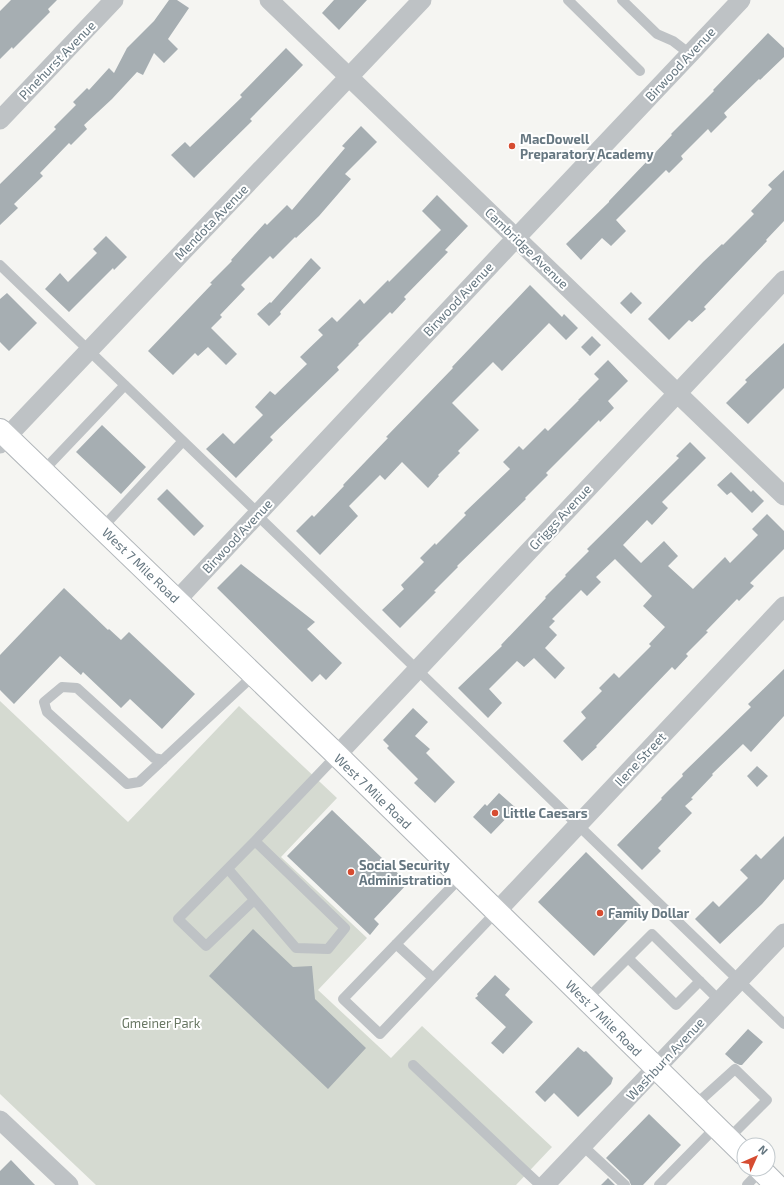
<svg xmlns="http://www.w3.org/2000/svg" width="784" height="1185" font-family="'Exo 2',sans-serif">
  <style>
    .green { fill: #d5dad1 }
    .building { fill: #a6aeb2 }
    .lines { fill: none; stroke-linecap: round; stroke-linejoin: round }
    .secondary-casing { stroke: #b1b6ba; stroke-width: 24 }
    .lane { stroke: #bec2c5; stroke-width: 10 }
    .street { stroke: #bec2c5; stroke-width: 19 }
    .secondary { stroke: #fff; stroke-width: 22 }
    .poi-dot { fill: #d64c31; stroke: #fff; stroke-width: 1.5 }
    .labels { text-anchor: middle; stroke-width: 4; stroke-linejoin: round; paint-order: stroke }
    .street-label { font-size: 13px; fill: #667781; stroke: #fff }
    .poi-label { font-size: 13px; font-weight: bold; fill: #667781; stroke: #fff; text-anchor: start }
    .park-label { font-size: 13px; fill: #6a7864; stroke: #fff }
  </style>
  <rect width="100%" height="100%" fill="#f5f5f2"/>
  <!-- green -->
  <path class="green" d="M0 701 128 822 239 706 337 798 281 857 367 938 318 990 391 1058 422 1026 552 1147 516 1185H96L0 1094Z"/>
  <!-- building -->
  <path class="building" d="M11 0H57L48 9 50 12 13 49 12 47 0 59V11Z
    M169 0H177L189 8 168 39 178 49 164 63 154 53 143 75 137 72 112 99 84 125 87 129 71 145 69 143 40 173 43 176 14 204 18 208 0 225V184L56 129 54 127 76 105 73 102 87 88 89 90 109 68 114 73 127 48 154 21Z
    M334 0H367L339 30 322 13Z
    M768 33 784 48V57L760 80 759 79 724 113 727 117 711 133 708 129 681 156 683 159 669 173 666 170 616 220 626 231 611 246 602 238 581 260 566 244 609 202V201L672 135 671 134 714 91 713 90Z
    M286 48 303 65 250 119 252 121 194 178 171 155 185 142 190 147 212 126 242 97 240 95Z
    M361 126 377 142 345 174 351 179 319 216 296 238 295 237 273 259 270 256 241 285 245 289 220 315 222 317 211 328 237 354 226 365 208 347 198 356 195 353 173 375 148 351 212 284 210 283 232 261 231 260 265 223 267 225 287 205 292 210 345 148 342 146Z
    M784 170V221L766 240 767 241 704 307 706 309 692 322 689 320 669 340 648 319 703 262 722 244 723 245 754 214 751 211 772 189 768 185Z
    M437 195 468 226 445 250 448 252 404 297 406 299 392 314 390 312 358 344 359 345 337 367 339 370 270 437 273 440 236 478 206 449 223 433 234 444 263 415 255 407 270 391 275 395 307 364 300 357 323 335 318 330 332 317 337 322 360 299 364 304 388 280 389 282 441 230 422 211Z
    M106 236 127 257 114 270 113 268 69 312 45 289 60 273 68 282 97 253 93 249Z
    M311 258 321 268 280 312 281 314 269 326 257 314 270 302 271 303Z
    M530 285 562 317 564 314 578 328 566 340 549 323 502 371 493 362 452 403 479 430 458 451 460 453 438 475 439 476 428 488 402 462 385 480 380 475 349 506 358 516 320 555 296 531 312 515 314 517 344 486 343 485 388 438 386 437 453 368 452 367Z
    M631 292 642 303 631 314 620 303Z
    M7 293 37 323 9 351 0 342V299Z
    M592 336 601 345 590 356 581 347Z
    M784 343V388L748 424 726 403 747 382 745 380Z
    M608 360 628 381 608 401 614 408 600 422 599 420 546 473 548 475 525 498 526 499 457 566 458 567 434 591 436 592 400 628 382 610 404 589 401 585 424 562 420 558 435 543 436 545 466 515 464 513 510 469 503 462 519 446 523 450 545 428 548 431 579 400H578L599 379 594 374Z
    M102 425 146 467 121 494 76 452Z
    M690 442 706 458 662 502 668 508 652 525 647 520 623 545 641 563 664 541 678 556 668 566 693 589 725 557 730 563 758 535 752 529 767 514 784 531V549L750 583 754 586 739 601 737 599 706 631 708 632 686 654 688 656 675 670 672 667 596 746 597 747 582 761 563 741 586 718 581 712 602 691 599 688 614 673 619 678 651 646 649 644 665 627 643 606 652 596 615 559 596 577 601 582 587 596 581 590 552 619 555 621 549 627 557 635 545 648 565 668 555 679 534 658 524 667 517 661 489 689 502 703 488 718 458 688 502 646 501 645 546 598 545 597 566 576 565 575 589 551 587 549 679 458 676 456Z
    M731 472 751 492 753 490 764 501 752 513 731 492 727 495 717 485Z
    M167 489 204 526 194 536 157 499Z
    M241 564 315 622 307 629 342 663 326 680 320 674 312 682 217 588Z
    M64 588 108 630 109 629 121 640 129 632 195 694 162 729 130 699 121 708 83 672 81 675 60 656 14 704 0 690V655Z
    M784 669V716L751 752 743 744 712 774 713 775 691 798 693 799 685 806 692 813 658 848 661 851 642 870 617 845 662 799 661 798 683 776 682 774 751 707 748 704Z
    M413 708 428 722 415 736 430 749 426 753 455 782 435 803 414 783 418 779 387 748 389 746 383 740Z
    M757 766 768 776 757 787 747 776Z
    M499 793 516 808 491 834 473 817 485 804 487 806Z
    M332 810 408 883 374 919 379 924 370 935 287 856Z
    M784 836V879L762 904 720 944 695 919 713 901 719 907 748 878 740 870 756 854 761 859Z
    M586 852 641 906 594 956 538 902Z
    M253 929 293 967 312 966 315 999 366 1048 328 1089 209 976Z
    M495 975 510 989 505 995 533 1022 503 1054 491 1043 506 1027 475 998 478 996 477 994Z
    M748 1029 763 1042 742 1065H740L735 1063 725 1054Z
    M578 1047 584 1052 586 1051 613 1078 611 1084 578 1117 554 1093 545 1102 535 1092Z
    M649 1114 681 1145 643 1185H631L629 1180 606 1158Z
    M11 1160 35 1185H0V1171Z
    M608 1178 615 1185H601Z"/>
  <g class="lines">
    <!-- secondary casing -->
    <g class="secondary-casing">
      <path id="secondary" d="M0 430 337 755 744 1154
        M760 1169 776 1185"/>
    </g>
    <!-- lane -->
    <path class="lane" d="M568 0 640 71
      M622 0 657 34 673 41 690 54
      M0 265 258 513
      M43 471 125 385
      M257 515 784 1024
      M102 528 183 441
      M163 760 154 758 77 688 62 687 44 702 47 712 127 784 139 782 254 675
      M228 869 296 948 328 949 345 928 255 841
      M461 877 343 999 380 1034 497 911
      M254 900 206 946 178 919 255 841 337 755
      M396 944 433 978
      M628 958 676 1005 700 981
      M586 1000 652 934 720 1001
      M413 1065 540 1185
      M694 1106 735 1069 767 1100 728 1139
      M583 1146 625 1185
      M659 1185 716 1127
      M747 1185 761 1170"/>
    <!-- street -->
    <path class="street" d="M269 0 784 496
      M0 120 114 0
      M0 444 422 0
      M177 600 516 238 741 0
      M337 755 784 280
      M497 911 784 606
      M0 1120 69 1185
      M545 1185 784 933"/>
    <!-- secondary -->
    <use href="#secondary" class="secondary"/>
  </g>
  <!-- markers -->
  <g class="poi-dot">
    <circle cx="512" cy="146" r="4"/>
    <circle cx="495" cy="813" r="4"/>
    <circle cx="351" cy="872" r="4"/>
    <circle cx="600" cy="913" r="4"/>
  </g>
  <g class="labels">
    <!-- street labels -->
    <g class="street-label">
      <text transform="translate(57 60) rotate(-46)" y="5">Pinehurst Avenue</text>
      <text transform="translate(680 64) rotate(-47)" y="5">Birwood Avenue</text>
      <text transform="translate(211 222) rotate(-46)" y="5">Mendota Avenue</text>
      <text transform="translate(527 248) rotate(44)" y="5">Cambridge Avenue</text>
      <text transform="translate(458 299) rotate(-47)" y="5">Birwood Avenue</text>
      <text transform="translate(560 517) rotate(-47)" y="5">Griggs Avenue</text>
      <text transform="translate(237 536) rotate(-47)" y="5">Birwood Avenue</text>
      <text transform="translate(141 565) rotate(44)" y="5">West 7 Mile Road</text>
      <text transform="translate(640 759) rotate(-47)" y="5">Ilene Street</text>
      <text transform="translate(373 791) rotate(44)" y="5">West 7 Mile Road</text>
      <text transform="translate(604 1018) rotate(45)" y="5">West 7 Mile Road</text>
      <text transform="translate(665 1059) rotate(-47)" y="5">Washburn Avenue</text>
    </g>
    <!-- poi labels -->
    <g class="poi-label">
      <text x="520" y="144">MacDowell<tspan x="520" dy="15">Preparatory Academy</tspan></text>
      <text x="503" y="818">Little Caesars</text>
      <text x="359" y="870">Social Security<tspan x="359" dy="15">Administration</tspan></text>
      <text x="608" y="918">Family Dollar</text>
    </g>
    <!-- park labels -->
    <g class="park-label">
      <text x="161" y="1028">Gmeiner Park</text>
    </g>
  </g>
  <!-- north arrow -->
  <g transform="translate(756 1157) rotate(45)"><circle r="19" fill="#ffffff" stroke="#c2c9cd"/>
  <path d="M0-3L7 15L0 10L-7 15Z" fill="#d64c31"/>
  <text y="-6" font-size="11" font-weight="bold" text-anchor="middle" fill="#667781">N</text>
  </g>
</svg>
